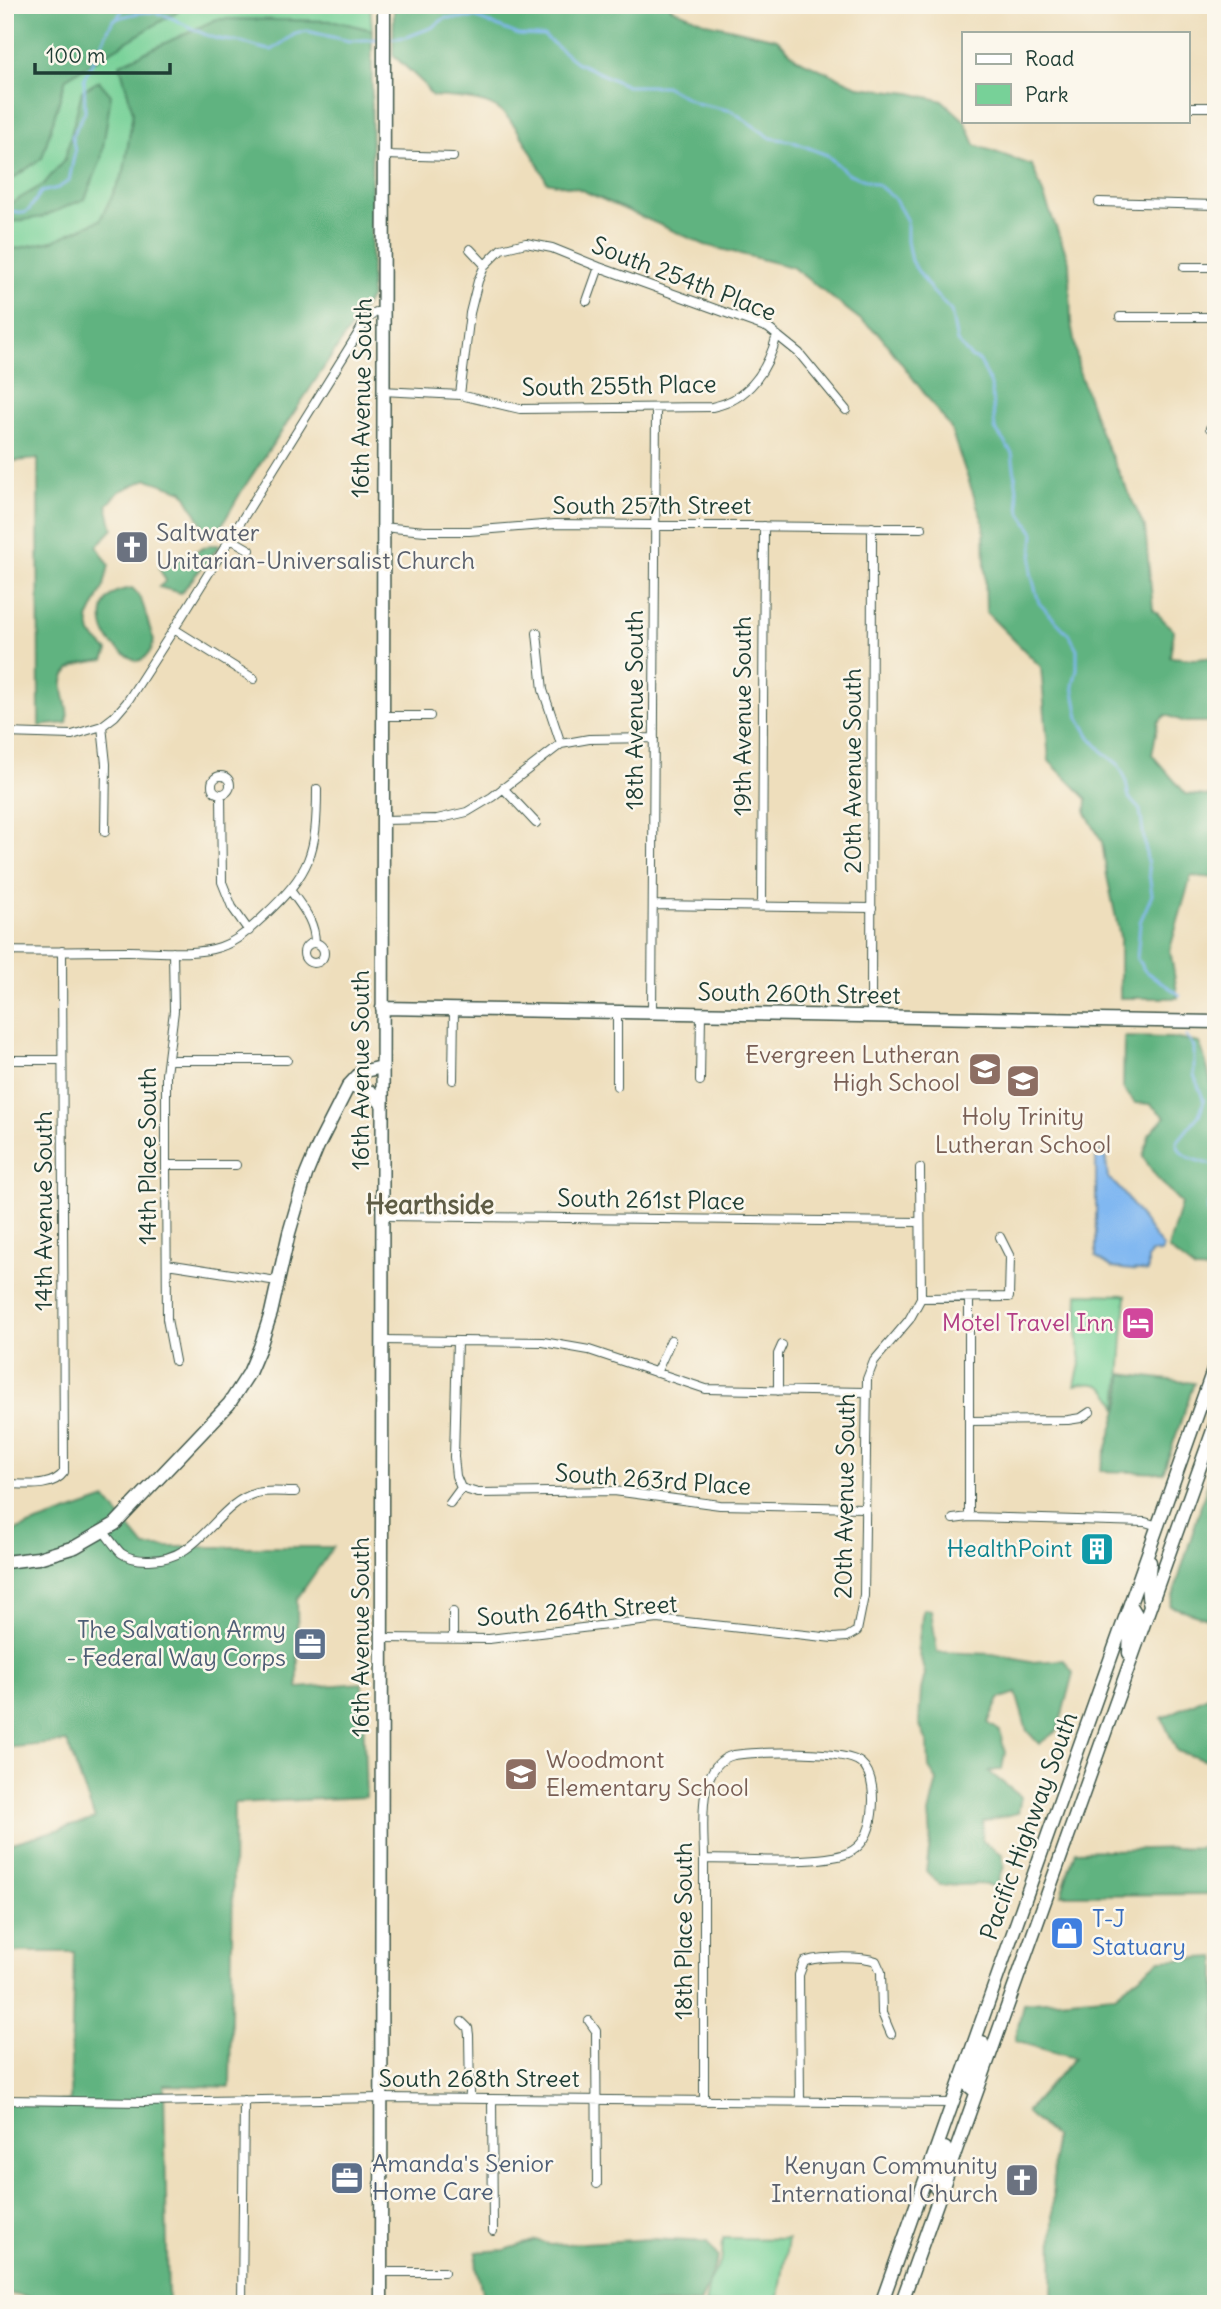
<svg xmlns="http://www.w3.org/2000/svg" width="1221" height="2309" font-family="Delius,sans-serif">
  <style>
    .green { fill: #77d198; stroke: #4b8766; stroke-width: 2 }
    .forest { fill: #61b380; stroke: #40785a; stroke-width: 2 }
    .water { fill: #81b8f1; stroke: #507a92; stroke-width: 2 }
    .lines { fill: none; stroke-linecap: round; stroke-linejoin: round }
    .stream { stroke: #81b8f1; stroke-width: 2.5 }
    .minor-casing { stroke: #3e5548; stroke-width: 10 }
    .secondary-casing { stroke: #3e5548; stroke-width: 15 }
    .primary-casing { stroke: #3e5548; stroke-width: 15 }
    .minor { stroke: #fff; stroke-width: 8 }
    .secondary { stroke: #fff; stroke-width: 12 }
    .primary { stroke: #fff; stroke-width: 12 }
    .labels { text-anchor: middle; stroke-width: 5; stroke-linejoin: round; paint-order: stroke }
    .street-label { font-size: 24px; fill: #1f3d34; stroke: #fbf7ec }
    .worship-label { font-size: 24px; fill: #5b616d; stroke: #fbf7ec; text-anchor: start }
    .education-label { font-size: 24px; fill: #785e54; stroke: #fbf7ec; text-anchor: end }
    .hotel-label { font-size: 24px; fill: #b23c85; stroke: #fbf7ec; text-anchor: end }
    .culture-label { font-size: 24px; fill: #0d838f; stroke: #fbf7ec; text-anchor: end }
    .service-label { font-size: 24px; fill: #4e5e75; stroke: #fbf7ec; text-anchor: end }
    .shop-label { font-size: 24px; fill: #366cbe; stroke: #fbf7ec; text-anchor: start }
    .neighbourhood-label { font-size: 26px; font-weight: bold; fill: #5e5c45; stroke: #fbf7ec }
  </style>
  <rect width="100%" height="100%" fill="#fbf7ec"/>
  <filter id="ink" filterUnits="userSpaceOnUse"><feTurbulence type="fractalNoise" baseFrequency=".0143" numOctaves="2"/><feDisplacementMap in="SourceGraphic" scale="14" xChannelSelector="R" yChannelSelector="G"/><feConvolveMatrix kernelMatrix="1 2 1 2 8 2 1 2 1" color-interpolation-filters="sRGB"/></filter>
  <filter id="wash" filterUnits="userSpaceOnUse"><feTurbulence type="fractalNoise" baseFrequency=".00686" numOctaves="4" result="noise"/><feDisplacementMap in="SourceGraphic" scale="28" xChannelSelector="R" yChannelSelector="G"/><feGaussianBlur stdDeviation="1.57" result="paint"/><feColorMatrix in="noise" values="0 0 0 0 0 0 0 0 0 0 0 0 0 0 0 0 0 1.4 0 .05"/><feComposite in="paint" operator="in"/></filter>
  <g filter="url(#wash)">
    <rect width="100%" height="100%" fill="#eedebc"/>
    <!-- green -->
    <path class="green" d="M200 5H370L372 30 335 21 217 19 120 64 133 112 124 172 100 220 53 241 5 251V184L42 158 66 78 185 7Z
      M1078 1294 1126 1295 1118 1409C1109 1387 1100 1380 1075 1385L1081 1360 1077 1335Z
      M723 2238 788 2239 778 2304H705L709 2283 722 2258Z"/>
    <!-- forest -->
    <path class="forest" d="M5 5H200L185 7 66 78 42 158 5 184Z
      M394 5H669L671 8 707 23 777 39 797 59 860 87 910 93 943 101 965 121 975 145 1032 165 1069 261 1071 322 1079 371 1101 434 1145 528 1153 609 1174 631 1170 657 1194 659 1216 657V722H1185L1166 715 1158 722 1152 755 1186 794 1216 797V878L1191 876 1170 949 1178 998H1120V937L1107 876 1102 842 1086 813 1087 799 1049 761 1041 667 986 612 984 525 950 427 879 334 792 267 705 245 577 188 547 182C538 163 518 125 502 112 486 98 453 98 432 96L422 82 393 55Z
      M217 19 335 21 372 30 371 297 241 492 219 530 203 526 183 491 147 479 120 491 107 505 113 529 97 546 109 565 104 586 88 619 91 634 108 651 104 660C86 662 60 664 63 689 64 702 70 709 67 723L39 726 38 459 5 462V251L53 241 100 220 124 172 133 112 120 64Z
      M99 81 111 95 101 160 85 199 42 217 5 223V207L44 184 65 159 82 91Z
      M210 545H220L181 593 159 587 166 581 159 568Z
      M132 588C146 599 146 623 154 640 152 650 148 659 137 661 128 657 116 649 110 641 100 627 98 602 116 592 121 590 127 589 132 588Z
      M1124 1037 1174 1038 1199 1043C1208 1060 1208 1080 1216 1098V1271L1195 1270 1168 1249 1181 1203 1158 1179 1143 1157 1149 1135 1165 1117 1150 1104 1135 1103 1123 1088Z
      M1122 1374 1194 1383 1163 1473 1100 1471 1121 1400Z
      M1216 1457V1621L1170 1606Z
      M106 1499 145 1547H333L297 1599 298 1688 362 1683 366 1797 234 1803 230 2087 164 2085 168 2303 54 2302 5 2293V2102L70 2101 74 1952H5V1845L95 1819 67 1742 5 1748V1534Z
      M923 1609 931 1610 937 1652 993 1654 1030 1662 1064 1660 1073 1673 1058 1730 1039 1744 1027 1731 1016 1693 999 1699 988 1723 1000 1731 1005 1753 1002 1769 989 1772 1021 1797 1018 1813 983 1821 982 1841 1002 1854 1004 1867 996 1887C977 1881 960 1887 940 1885L926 1871 931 1837 929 1814 937 1780 929 1768 928 1744 919 1723 921 1690 925 1674 918 1647Z
      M1216 1692V1764L1177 1751 1162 1718Z
      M1216 1847V1894L1061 1895 1075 1851Z
      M1216 1957V2304H1052L1054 2137 1026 2112 1074 2058 1015 2041 1023 2003 1115 1995 1160 1960Z
      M651 2239 707 2242 718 2257 700 2304H476L483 2296 477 2271 476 2252 505 2250 536 2240 550 2245Z"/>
    <!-- water -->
    <path class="water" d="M1102 1150 1105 1154 1108 1178C1131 1196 1143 1225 1163 1247L1161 1253 1152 1252 1148 1258V1272L1113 1268 1096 1257V1156Z"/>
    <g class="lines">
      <!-- stream -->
      <path class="stream" d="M118 16 127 5
        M113 20C162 2 167 19 209 36 220 41 230 40 241 42 252 45 261 49 272 50L295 34 307 31 349 41 378 39
        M388 39 407 37 433 27 445 18H477L519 35 544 36 576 62 627 86H665L696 103 732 111 771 138 791 141 827 155 847 173 878 185 894 198 907 221V241L911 261 931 290 951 311 957 342 971 357 980 361 991 385 995 429 1012 453 1020 512 1034 533 1031 573 1039 603 1070 636 1077 649V669L1073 686 1079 718 1090 737 1105 754 1118 764 1125 777 1129 798 1140 810 1152 895 1140 922 1137 959 1145 971 1180 995
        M5 210 24 213 29 210 41 192 58 188 69 181 75 151 72 136 85 112 84 79 113 20
        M1186 1036 1194 1047V1075L1204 1101 1199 1115 1177 1142C1180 1162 1202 1159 1216 1167
        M1216 1199 1209 1203C1207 1211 1208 1216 1216 1220
        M1213 1335 1216 1305"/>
    </g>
  </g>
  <g filter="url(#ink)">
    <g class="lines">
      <!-- minor casing -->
      <g class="minor-casing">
        <path id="minor" d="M1188 107H1216
          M384 155 453 157
          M1099 202 1216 205
          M470 249 485 265
          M1184 267H1216
          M587 301 599 267
          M1120 317H1216
          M382 391 460 395 520 409 712 407C749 400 768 369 777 335
          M460 395 470 313 478 281 485 265 501 249 526 243 552 248 599 267 768 328 799 353 846 410
          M1210 428 1216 429
          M382 527 425 531H469L555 524 922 528
          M229 538 250 550
          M174 629 254 679
          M537 633 543 690 561 744
          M382 716H430
          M102 726 106 764 105 832
          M5 733 72 735 102 726 115 716 127 702 174 629 367 319 376 312H384
          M212 785a9 9 0 1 1 18 0a9 9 0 1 1-18 0Z
          M503 788 536 823
          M221 794 222 882 232 907 249 931
          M382 820 437 819 467 812 492 797 561 744 589 739 654 738
          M290 890C302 907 315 921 315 943
          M653 905 872 908
          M762 906 764 526
          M304 953a10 10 0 1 1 20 0a10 10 0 1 1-20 0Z
          M5 951C46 952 88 951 129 951 158 951 192 956 220 947 238 941 251 928 264 916 311 872 317 853 317 789
          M173 952 174 1011 166 1074V1165L167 1319 175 1361
          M652 1012 656 409
          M871 1016 872 527
          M10 1060H62
          M168 1060H287
          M453 1080 454 1009
          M700 1081 701 1013
          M617 1086V1012
          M166 1165H236
          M382 1216 920 1222
          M167 1264 277 1281
          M921 1298 1009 1297 1010 1257 1000 1237
          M382 1340 543 1342 589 1350 706 1389 866 1392
          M457 1341 454 1457 456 1476 461 1488
          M656 1373 671 1340
          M778 1391V1354L782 1345
          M969 1421 1068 1420 1081 1418 1090 1412
          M5 1484C24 1484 52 1489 64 1472L62 951
          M461 1488 478 1493 614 1491 720 1505 864 1508
          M450 1503 461 1488
          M969 1517V1298
          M953 1519 969 1517 1145 1522 1158 1526
          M104 1532C109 1538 115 1547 121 1553 128 1558 139 1560 147 1560 201 1562 214 1505 256 1493 268 1490 283 1492 295 1492
          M453 1612V1639
          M382 1638 489 1639 658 1619 833 1638 847 1637 857 1631 864 1596 867 1379 874 1361 909 1320 921 1298 920 1168
          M704 1859C739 1859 818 1865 848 1853 864 1846 870 1831 872 1814 874 1799 874 1774 861 1763 844 1749 758 1752 734 1755 695 1764 704 1828 704 1859V2100
          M589 2021 596 2031 597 2184
          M462 2022 468 2028 469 2035 470 2098
          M492 2099 493 2231
          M5 2100 143 2102 381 2098 952 2103
          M800 2101 799 1975 804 1962C817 1956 862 1956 876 1961L881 1972 882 2013 891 2034
          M381 2272H444
          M242 2304 244 2100"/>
      </g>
      <!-- secondary casing -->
      <g class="secondary-casing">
        <path id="secondary" d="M382 1008 1216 1022
          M349 1085 371 1092 382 1104
          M5 1562 38 1558 75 1547 115 1524 229 1404 249 1373 260 1347 271 1313 289 1233 306 1175 318 1146 349 1085 361 1072 382 1067
          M381 2304 384 5"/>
      </g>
      <!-- primary casing -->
      <g class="primary-casing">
        <path id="primary" d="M1150 1606C1145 1590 1149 1578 1150 1562
          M1129 1653 1130 1632 1136 1614 1130 1604
          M976 2092 969 2086 982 2042
          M936 2188 945 2148
          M881 2304 1216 1362
          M901 2304 1216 1422"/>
      </g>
      <!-- minor -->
      <use href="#minor" class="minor"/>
      <!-- secondary -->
      <use href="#secondary" class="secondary"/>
      <!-- primary -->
      <use href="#primary" class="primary"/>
    </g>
  </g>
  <!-- icons -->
  <defs>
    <g id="church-square" transform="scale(1.75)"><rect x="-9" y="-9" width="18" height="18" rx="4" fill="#6b7280" stroke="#fbf7ec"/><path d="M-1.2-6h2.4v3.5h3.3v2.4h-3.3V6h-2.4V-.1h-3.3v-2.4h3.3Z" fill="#fff"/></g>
    <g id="school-square" transform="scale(1.75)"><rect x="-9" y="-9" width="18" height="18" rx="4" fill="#8d6e63" stroke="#fbf7ec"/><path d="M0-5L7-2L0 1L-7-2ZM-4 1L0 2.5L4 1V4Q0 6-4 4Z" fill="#fff"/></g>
    <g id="hotel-square" transform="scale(1.75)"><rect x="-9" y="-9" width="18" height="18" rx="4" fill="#d1479c" stroke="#fbf7ec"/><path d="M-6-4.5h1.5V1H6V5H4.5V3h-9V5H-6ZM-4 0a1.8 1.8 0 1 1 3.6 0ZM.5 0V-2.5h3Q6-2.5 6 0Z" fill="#fff"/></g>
    <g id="building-square" transform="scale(1.75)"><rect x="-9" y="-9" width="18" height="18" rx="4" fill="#0f9aa8" stroke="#fbf7ec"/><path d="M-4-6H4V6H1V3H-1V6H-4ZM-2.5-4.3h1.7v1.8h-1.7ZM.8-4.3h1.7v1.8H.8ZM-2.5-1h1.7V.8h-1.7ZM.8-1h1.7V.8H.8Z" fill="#fff"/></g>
    <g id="office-square" transform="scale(1.75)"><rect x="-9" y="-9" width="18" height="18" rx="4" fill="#5c6f8a" stroke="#fbf7ec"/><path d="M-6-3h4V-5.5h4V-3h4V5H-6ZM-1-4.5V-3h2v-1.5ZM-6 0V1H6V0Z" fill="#fff"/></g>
    <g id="shop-square" transform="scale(1.75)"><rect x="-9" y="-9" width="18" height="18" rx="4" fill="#3f7fe0" stroke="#fbf7ec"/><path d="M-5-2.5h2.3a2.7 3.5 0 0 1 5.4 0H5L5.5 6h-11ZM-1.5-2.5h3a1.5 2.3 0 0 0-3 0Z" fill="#fff"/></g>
  </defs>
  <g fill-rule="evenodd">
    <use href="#church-square" x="132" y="547"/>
    <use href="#school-square" x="985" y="1069"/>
    <use href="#school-square" x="1023" y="1081"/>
    <use href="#hotel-square" x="1138" y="1323"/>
    <use href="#building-square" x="1097" y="1549"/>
    <use href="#office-square" x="310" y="1644"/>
    <use href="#school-square" x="521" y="1774"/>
    <use href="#shop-square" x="1067" y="1933"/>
    <use href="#office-square" x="347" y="2178"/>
    <use href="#church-square" x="1022" y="2180"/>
  </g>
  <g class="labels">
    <!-- street labels -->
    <g class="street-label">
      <text transform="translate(684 279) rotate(21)" y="8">South 254th Place</text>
      <text transform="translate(619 386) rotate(-1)" y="8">South 255th Place</text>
      <text transform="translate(362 398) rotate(-89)" y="8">16th Avenue South</text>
      <text x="652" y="514">South 257th Street</text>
      <text transform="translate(635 710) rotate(-90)" y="8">18th Avenue South</text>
      <text transform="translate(743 716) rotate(-90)" y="8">19th Avenue South</text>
      <text transform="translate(853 771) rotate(-90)" y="8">20th Avenue South</text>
      <text transform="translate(799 994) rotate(1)" y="8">South 260th Street</text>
      <text transform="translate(361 1070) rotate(-90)" y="8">16th Avenue South</text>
      <text transform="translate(148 1156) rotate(-90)" y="8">14th Place South</text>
      <text transform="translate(651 1200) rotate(1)" y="8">South 261st Place</text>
      <text transform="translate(44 1211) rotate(-90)" y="8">14th Avenue South</text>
      <text transform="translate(653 1480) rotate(4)" y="8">South 263rd Place</text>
      <text transform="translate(845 1496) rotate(-89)" y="8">20th Avenue South</text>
      <text transform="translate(577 1611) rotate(-4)" y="8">South 264th Street</text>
      <text transform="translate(361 1637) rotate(-90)" y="8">16th Avenue South</text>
      <text transform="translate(1029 1826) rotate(-70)" y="8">Pacific Highway South</text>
      <text transform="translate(684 1931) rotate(-90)" y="8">18th Place South</text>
      <text x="479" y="2087">South 268th Street</text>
    </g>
    <!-- worship labels -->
    <g class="worship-label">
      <text x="156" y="541">Saltwater<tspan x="156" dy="28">Unitarian-Universalist Church</tspan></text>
      <text x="998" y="2174" text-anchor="end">Kenyan Community<tspan x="998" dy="28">International Church</tspan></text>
    </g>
    <!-- education labels -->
    <g class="education-label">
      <text x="960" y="1063">Evergreen Lutheran<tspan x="960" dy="28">High School</tspan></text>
      <text x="1023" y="1125" text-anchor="middle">Holy Trinity<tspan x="1023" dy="28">Lutheran School</tspan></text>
      <text x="546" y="1768" text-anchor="start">Woodmont<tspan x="546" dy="28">Elementary School</tspan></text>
    </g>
    <!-- hotel labels -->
    <g class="hotel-label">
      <text x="1114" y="1331">Motel Travel Inn</text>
    </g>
    <!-- culture labels -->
    <g class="culture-label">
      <text x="1072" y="1557">HealthPoint</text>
    </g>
    <!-- service labels -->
    <g class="service-label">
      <text x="286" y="1638">The Salvation Army<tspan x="286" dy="28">- Federal Way Corps</tspan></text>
      <text x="372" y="2172" text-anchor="start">Amanda's Senior<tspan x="372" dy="28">Home Care</tspan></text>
    </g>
    <!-- shop labels -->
    <g class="shop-label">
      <text x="1092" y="1927">T-J<tspan x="1092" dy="28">Statuary</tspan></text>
    </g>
    <!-- neighbourhood labels -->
    <g class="neighbourhood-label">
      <text x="430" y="1214">Hearthside</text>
    </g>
  </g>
  <!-- margin -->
  <rect width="1221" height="2309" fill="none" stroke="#fbf7ec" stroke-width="28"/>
  <!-- legend -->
  <rect x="962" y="32" width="228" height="91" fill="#fbf7ec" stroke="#a3ada2" stroke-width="2"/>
  <rect x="976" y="54" width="35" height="10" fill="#ffffff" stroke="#a3ada2" stroke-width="2"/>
  <text x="1025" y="66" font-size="21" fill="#1f3d34">Road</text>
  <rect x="976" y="84" width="35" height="21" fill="#77d198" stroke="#a3ada2" stroke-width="2"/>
  <text x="1025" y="102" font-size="21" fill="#1f3d34">Park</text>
  <!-- scale -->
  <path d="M35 63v10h135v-10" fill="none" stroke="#1f3d34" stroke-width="3.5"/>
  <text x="46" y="63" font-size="21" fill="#1f3d34" stroke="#fbf7ec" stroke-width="5" paint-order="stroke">100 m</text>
</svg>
